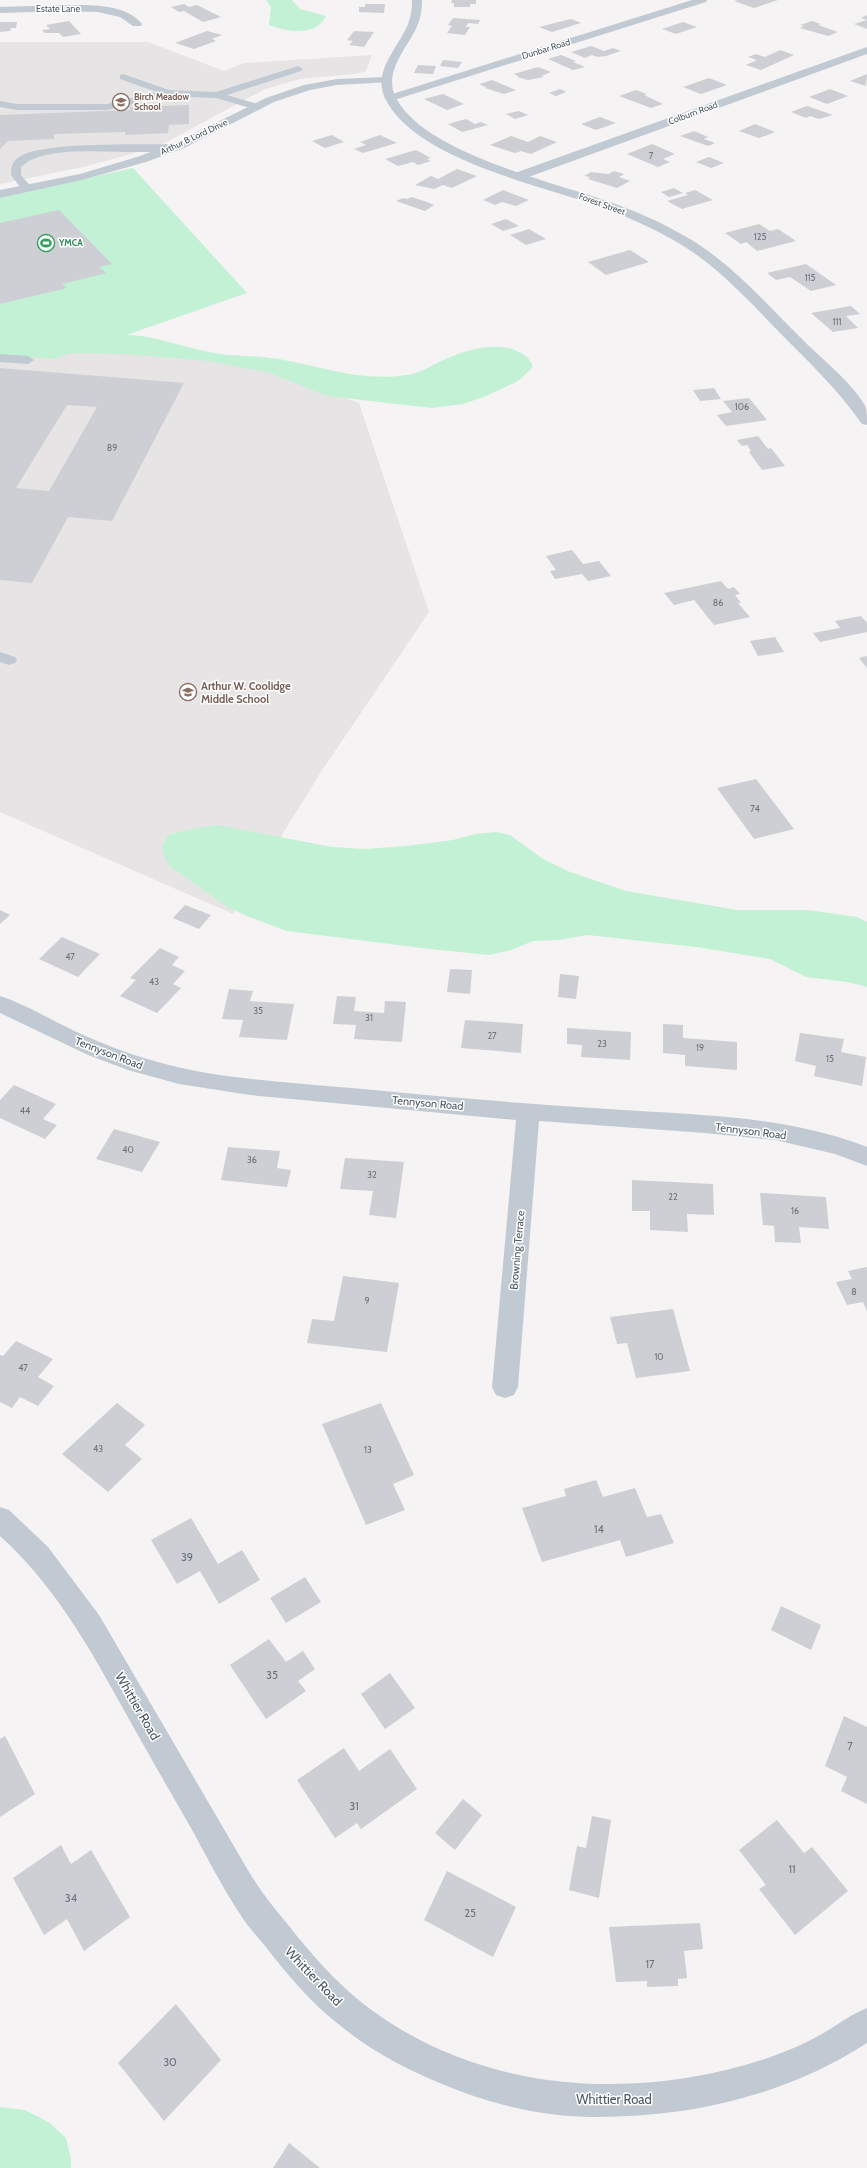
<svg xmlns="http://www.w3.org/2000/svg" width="867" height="2168" font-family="Cabin,sans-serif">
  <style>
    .education { fill: #e6e4e5 }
    .green { fill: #c3f1d5 }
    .building { fill: #cdcfd5; fill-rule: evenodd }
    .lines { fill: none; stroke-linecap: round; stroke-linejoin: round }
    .service { fill: #c1cad2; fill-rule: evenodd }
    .minor { fill: #c1cad2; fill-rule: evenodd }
    .tertiary { fill: #c1cad2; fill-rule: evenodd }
    .labels { text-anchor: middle; stroke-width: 3; stroke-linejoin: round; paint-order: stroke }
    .far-street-label { font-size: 9px; fill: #4a5661; stroke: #fff }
    .far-education-label { font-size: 9px; font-weight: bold; fill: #785e54; stroke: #fff; text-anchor: start }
    .number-label { font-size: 9px; fill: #6b747e }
    .far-leisure-label { font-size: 9px; font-weight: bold; fill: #27864d; stroke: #fff; text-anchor: start }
    .education-label { font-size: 11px; font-weight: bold; fill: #785e54; stroke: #fff; text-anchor: start }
    .street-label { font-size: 11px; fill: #4a5661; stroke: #fff }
    .near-number-label { font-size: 11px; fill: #6b747e }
    .near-street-label { font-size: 13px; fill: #4a5661; stroke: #fff }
  </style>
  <rect width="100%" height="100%" fill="#f5f3f3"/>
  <!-- education -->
  <path class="education" d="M0 42H148L224 71 244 63 372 55 366 71 355 74 300 79 265 89 165 143 131 154 83 167 0 184Z
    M0 340 238 358 359 403 429 612 321 772 233 914 0 812Z"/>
  <!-- green -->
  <path class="green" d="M266 0H292L300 9 326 16C316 37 287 32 269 25L271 7Z
    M133 168 247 293 126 335C155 335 181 347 209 352 232 357 256 355 279 359 323 367 361 382 407 375 422 373 433 364 446 359 468 349 497 341 519 352 526 355 531 360 533 367L518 381 486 396 463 404 432 408 327 396 270 373 209 361 123 354 71 353 54 359 0 355V198Z
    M217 825 332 847 365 849 406 846 453 840 475 834 496 832 510 835 543 859 570 872 626 891 737 910H808L857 917 867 922V987L848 982 806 977 770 959 696 947 588 935 558 940 533 941 511 950 489 955 430 949 287 931 249 917 229 908 172 868 165 859 162 847 168 835 197 828Z
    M0 2107 25 2110 50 2123 66 2138 71 2159V2168H0Z"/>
  <!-- building -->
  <path class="building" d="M452 0H476V4H470V7H454V3H451Z
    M738 0H778L754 8 734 1Z
    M184 4 189 7 197 5 221 17 203 22 184 11 179 12 171 7Z
    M365 4H385L384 13 359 12V7H365Z
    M867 15V29L854 24 867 20 861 18Z
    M453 18 480 20 478 24 468 23 466 27H470L465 35 447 33 452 26 448 25Z
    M571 19 581 23 552 32 539 27Z
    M69 21 81 34 63 37 59 33H45L42 30 50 29 46 25Z
    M812 21 821 24 818 25 838 32 828 36 800 28 804 26 800 25Z
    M0 22H17L16 28H11L10 31 0 32Z
    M683 22 697 27 676 34 662 29Z
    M207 31 222 35 212 39 216 41 194 49 175 43Z
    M354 31 374 32 364 47 349 45 353 41 347 40Z
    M591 46 604 51 613 48 621 51 606 56 597 57 592 55 585 58 571 52Z
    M780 50 794 55 761 70 746 65 757 60 748 57 756 54 765 57Z
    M561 55 576 61 573 62 585 67 573 70 548 59Z
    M443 60 462 62 458 68 440 66Z
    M418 65 436 66 433 74 414 73Z
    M538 67 551 72 541 76 544 77 528 80 517 77H519L514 74Z
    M867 74 866 86 850 81Z
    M709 78 727 85 701 94 683 87Z
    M492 80 516 90 504 94 485 88H487L479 84Z
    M560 89 566 92 556 96 549 93Z
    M830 89 848 96 827 104 809 97Z
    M636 90 647 94 644 95 663 104 651 108 619 96Z
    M443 94 460 102 464 104 447 110 424 99Z
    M189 105V124L169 125 168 133 125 135V132L54 134V139L8 141 0 149V115L130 110V107Z
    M807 106 833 115 819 119 810 116 806 118 791 112Z
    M519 111 528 115 515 119 506 114Z
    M600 117 616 123 596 130 581 124Z
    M466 119 475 124 481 122 488 125 462 132 448 124Z
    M755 124 775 132 759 138 739 131Z
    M694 131 708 137 704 139 715 143 708 146 680 136Z
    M332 135 344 142 325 148 312 141Z
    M380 135 397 143 363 153 354 149 366 145 360 142Z
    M511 136 528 142 540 136 557 142 531 154 521 151 515 153 490 145Z
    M652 144 675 154 663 159 670 162 658 167 627 154Z
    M416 150 431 158 427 159 431 161 418 165 413 162 398 166 385 159Z
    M709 157 724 163 711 168 696 162Z
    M457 169 477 176 452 188 443 185 434 189 415 185 431 176 438 179Z
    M614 171 624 174 619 177 630 181 617 188 588 179 590 177 584 176 591 172 608 174Z
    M674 188 683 193 669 197 661 192Z
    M503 190 529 200 516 206 502 202 495 205 483 200Z
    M695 190 713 200 682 209 667 201 688 195 685 193Z
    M412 197 427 202 434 205 425 211 396 201 403 198 407 199Z
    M59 210 112 264 99 267 106 273 62 284 67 288 0 304V223Z
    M506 219 519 226 503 231 491 224Z
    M759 224 770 231 778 229 796 241 757 251 746 242 741 244 725 233Z
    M529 229 546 239 526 245 510 235Z
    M630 250 649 262 606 275 588 262Z
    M806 264 836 285 811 291 790 277 776 280 767 273Z
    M851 306 860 314 846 316 858 328 833 332 811 313Z
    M0 368 184 383 112 521 68 517 32 583 0 580ZM67 405 97 407 49 491 16 488Z
    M714 388 721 399 700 401 693 390Z
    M749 398 767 420 726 426 717 415 732 412 723 401Z
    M758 436 768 449 771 448 785 466 762 470 749 452 751 451 747 445 742 446 737 440Z
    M572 550 583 564 599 561 611 576 588 581 582 574 555 579 550 571 556 570 546 556Z
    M721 581 728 589 734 587 740 594 735 595 741 603H738L750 617 714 625 694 600 674 605 664 593Z
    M861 616 867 623V632L820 642 813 633 840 628 835 621Z
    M775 637 784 652 758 656 750 641Z
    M867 656V668L859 658Z
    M756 779 794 829 754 839 717 788Z
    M185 905 211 915 199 929 173 918Z
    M0 910 10 915 0 924Z
    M62 937 100 954 78 977 39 959Z
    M160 948 179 957 172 965 185 971 173 984 181 988 157 1013 120 996 136 980 130 978Z
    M450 969 472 970 470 994 447 992Z
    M560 974 579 976 576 999 558 997Z
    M229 989 253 991 250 1001 294 1004 287 1040 239 1037 243 1020 222 1019Z
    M337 996 356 997 354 1011 384 1013 385 1001 406 1002 402 1042 354 1039 356 1025 333 1024Z
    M465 1020 523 1024 521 1053 461 1048Z
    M663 1024 683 1025V1038L737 1042V1070L685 1066V1055L663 1053Z
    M567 1028 631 1032 630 1060 581 1057 582 1045 567 1044Z
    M800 1033 844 1039 841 1052 866 1057 862 1086 814 1076 816 1066 795 1061Z
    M14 1085 56 1104 43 1119 57 1125 45 1139 0 1118V1100Z
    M114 1129 160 1142 142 1172 96 1159Z
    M228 1147 280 1151 277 1168 291 1170 287 1187 221 1180Z
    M345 1158 404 1162 396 1218 369 1215 373 1191 340 1189Z
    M632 1180 713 1184 714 1215 687 1214 688 1232 650 1230V1211H632Z
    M760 1193 826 1197 829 1229 799 1227 801 1243 775 1242 774 1226 763 1225Z
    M867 1267V1311L863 1302 847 1305 836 1282 852 1279 848 1271Z
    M343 1276 399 1283 387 1352 307 1343 312 1319 334 1321Z
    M673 1309 690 1371 636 1378 627 1343 617 1344 610 1317Z
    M16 1341 53 1359 38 1377 54 1386 38 1406 20 1397 12 1408 0 1402V1355L3 1356Z
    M117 1403 145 1425 125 1445 142 1459 108 1492 62 1454Z
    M381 1403 414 1475 393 1484 405 1510 366 1525 322 1424Z
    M596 1480 603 1497 635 1488 647 1517 661 1514 674 1543 626 1557 620 1540 542 1562 522 1508 566 1496 564 1489Z
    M191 1518 218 1564 242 1550 260 1580 219 1604 200 1571 177 1584 151 1540Z
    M305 1577 321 1602 286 1623 270 1598Z
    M781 1606 821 1625 811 1650 771 1630Z
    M269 1639 286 1662 303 1651 315 1669 298 1681 306 1691 266 1719 230 1665Z
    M390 1673 415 1708 385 1729 361 1694Z
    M844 1716 867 1727V1804L841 1791 847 1777 825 1766Z
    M5 1736 35 1794 0 1817V1739Z
    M344 1748 359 1771 390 1749 417 1789 361 1829 357 1823 335 1838 297 1780Z
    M463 1799 482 1815 455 1850 435 1833Z
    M592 1816 611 1820 599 1898 569 1890 577 1846 586 1848Z
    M777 1820 804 1853 812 1847 848 1891 795 1935 759 1889 766 1885 739 1850Z
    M61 1845 71 1864 91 1850 130 1917 84 1951 67 1919 44 1935 13 1878Z
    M447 1871 516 1907 493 1957 424 1920Z
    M700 1923 703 1949 684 1951 687 1978 678 1979V1986L647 1987V1981L616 1982 609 1927Z
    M176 2004 221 2060 164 2121 118 2063Z
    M289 2143 320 2168H273Z"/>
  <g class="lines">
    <!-- service -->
    <path class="service" d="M298 66 303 69 301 71 227 95 261 105V109L257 110 216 98 168 96 107 110H17L0 107V101L17 104H107L157 92 120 79V75L123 74 169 90 216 92Z
      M175 144 180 147 179 149C140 159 49 139 21 167V175L33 189 27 192 23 191 11 175C11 167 12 162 19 157 42 141 143 145 175 144Z
      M0 354 28 356 34 360 28 364 0 362Z
      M0 652 15 657 17 660 15 663 9 665 0 662Z"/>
    <!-- minor -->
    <path class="minor" d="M692 0H707L706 2 394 100 390 101 384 98 386 96Z
      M64 5C88 5 126 3 142 24L141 26H133L120 17 98 12 64 11 0 13V7Z
      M867 47V54L523 179H515L513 176 515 173Z
      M386 77 390 78 391 80 390 82 337 85 310 90 274 102 184 148 146 162 82 180 0 198V190L80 174 137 157 175 143 266 98 304 85 337 79Z
      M0 996C28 1005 54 1022 81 1034 127 1055 175 1069 226 1076 272 1082 318 1085 363 1089 445 1097 526 1104 608 1109 695 1115 785 1115 867 1147V1166L835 1154 775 1140 705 1133 539 1121 518 1387 514 1395 505 1398 496 1395 492 1387 516 1120 250 1095 179 1084 128 1070 88 1055 0 1013Z
      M0 1507 9 1510 48 1547 99 1615 249 1872C261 1892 275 1909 289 1926 311 1954 334 1980 361 2002 476 2093 632 2103 768 2058 788 2051 809 2042 827 2031 840 2023 852 2014 867 2008V2043C783 2097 688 2118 589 2117 538 2116 490 2104 442 2084 405 2069 368 2049 337 2023 309 2001 287 1974 265 1946 257 1936 247 1926 240 1914 222 1887 207 1857 191 1828 171 1793 150 1757 130 1721 94 1656 57 1587 0 1536Z"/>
    <!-- tertiary -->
    <path class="tertiary" d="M412 0H422C422 9 421 16 418 24 409 47 382 71 396 98 425 153 550 181 607 201 633 210 659 221 683 235 733 263 769 307 809 346 826 362 857 388 866 408 867 413 867 420 867 425L862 424C839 391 811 364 783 336 749 301 717 265 675 241 651 227 625 216 599 206 539 185 414 159 385 98 372 71 399 47 408 24 411 16 412 9 412 0Z"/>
  </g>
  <!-- icons -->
  <defs>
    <g id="school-ring" transform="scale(0.9)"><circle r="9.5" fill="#fff" stroke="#8d6e63" stroke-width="1.5"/><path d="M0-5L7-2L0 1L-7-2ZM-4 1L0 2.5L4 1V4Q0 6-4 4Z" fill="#8d6e63"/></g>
    <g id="stadium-ring" transform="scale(0.9)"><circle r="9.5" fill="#fff" stroke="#2e9e5b" stroke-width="1.5"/><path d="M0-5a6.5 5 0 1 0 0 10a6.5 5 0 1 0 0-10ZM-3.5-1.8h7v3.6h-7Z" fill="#2e9e5b"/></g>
  </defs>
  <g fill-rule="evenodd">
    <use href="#school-ring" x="121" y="102"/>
    <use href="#stadium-ring" x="46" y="243"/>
    <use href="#school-ring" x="188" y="692"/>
  </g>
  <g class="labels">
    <!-- far-street labels -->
    <g class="far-street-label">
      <text x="58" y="12">Estate Lane</text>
      <text transform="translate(546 49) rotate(-17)" y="3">Dunbar Road</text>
      <text transform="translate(693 113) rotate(-20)" y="3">Colburn Road</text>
      <text transform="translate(194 137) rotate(-25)" y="3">Arthur B Lord Drive</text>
      <text transform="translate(602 204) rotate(20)" y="3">Forest Street</text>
    </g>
    <!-- far-education labels -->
    <g class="far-education-label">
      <text x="134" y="100">Birch Meadow<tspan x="134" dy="10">School</tspan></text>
    </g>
    <!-- number labels -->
    <g class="number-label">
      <text x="651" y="159">7</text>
      <text x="760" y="240">125</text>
      <text x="810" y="281">115</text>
      <text x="837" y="325">111</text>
      <text x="742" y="410">106</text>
      <text x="112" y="451">89</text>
      <text x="718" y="606">86</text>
      <text x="755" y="812">74</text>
      <text x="70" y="960">47</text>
      <text x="154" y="985">43</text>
      <text x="258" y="1014">35</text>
      <text x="369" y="1021">31</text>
      <text x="492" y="1039">27</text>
      <text x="602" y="1047">23</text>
      <text x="700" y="1051">19</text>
      <text x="830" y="1062">15</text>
      <text x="25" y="1114">44</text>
      <text x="128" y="1153">40</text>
      <text x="252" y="1163">36</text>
      <text x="372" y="1178">32</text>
      <text x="673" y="1200">22</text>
      <text x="795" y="1214">16</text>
      <text x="854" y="1295">8</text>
      <text x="367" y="1304">9</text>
      <text x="659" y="1360">10</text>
      <text x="23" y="1371">47</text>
      <text x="98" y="1452">43</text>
      <text x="368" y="1453">13</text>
    </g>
    <!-- far-leisure labels -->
    <g class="far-leisure-label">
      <text x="59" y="246">YMCA</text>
    </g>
    <!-- education labels -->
    <g class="education-label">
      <text x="201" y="690">Arthur W. Coolidge<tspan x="201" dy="13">Middle School</tspan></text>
    </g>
    <!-- street labels -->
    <g class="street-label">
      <text transform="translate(109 1053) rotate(21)" y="4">Tennyson Road</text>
      <text transform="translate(428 1103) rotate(5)" y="4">Tennyson Road</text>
      <text transform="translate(751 1131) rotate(7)" y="4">Tennyson Road</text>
      <text transform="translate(517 1250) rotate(-85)" y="4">Browning Terrace</text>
    </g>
    <!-- near-number labels -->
    <g class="near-number-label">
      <text x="599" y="1533">14</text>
      <text x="187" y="1561">39</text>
      <text x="272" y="1679">35</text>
      <text x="850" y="1750">7</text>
      <text x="354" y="1810">31</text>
      <text x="792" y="1873">11</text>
      <text x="71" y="1902">34</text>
      <text x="470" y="1917">25</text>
      <text x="650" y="1968">17</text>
      <text x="170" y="2066">30</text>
    </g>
    <!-- near-street labels -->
    <g class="near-street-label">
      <text transform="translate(138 1706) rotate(60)" y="5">Whittier Road</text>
      <text transform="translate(314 1976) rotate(46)" y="5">Whittier Road</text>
      <text x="614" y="2104">Whittier Road</text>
    </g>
  </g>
</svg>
